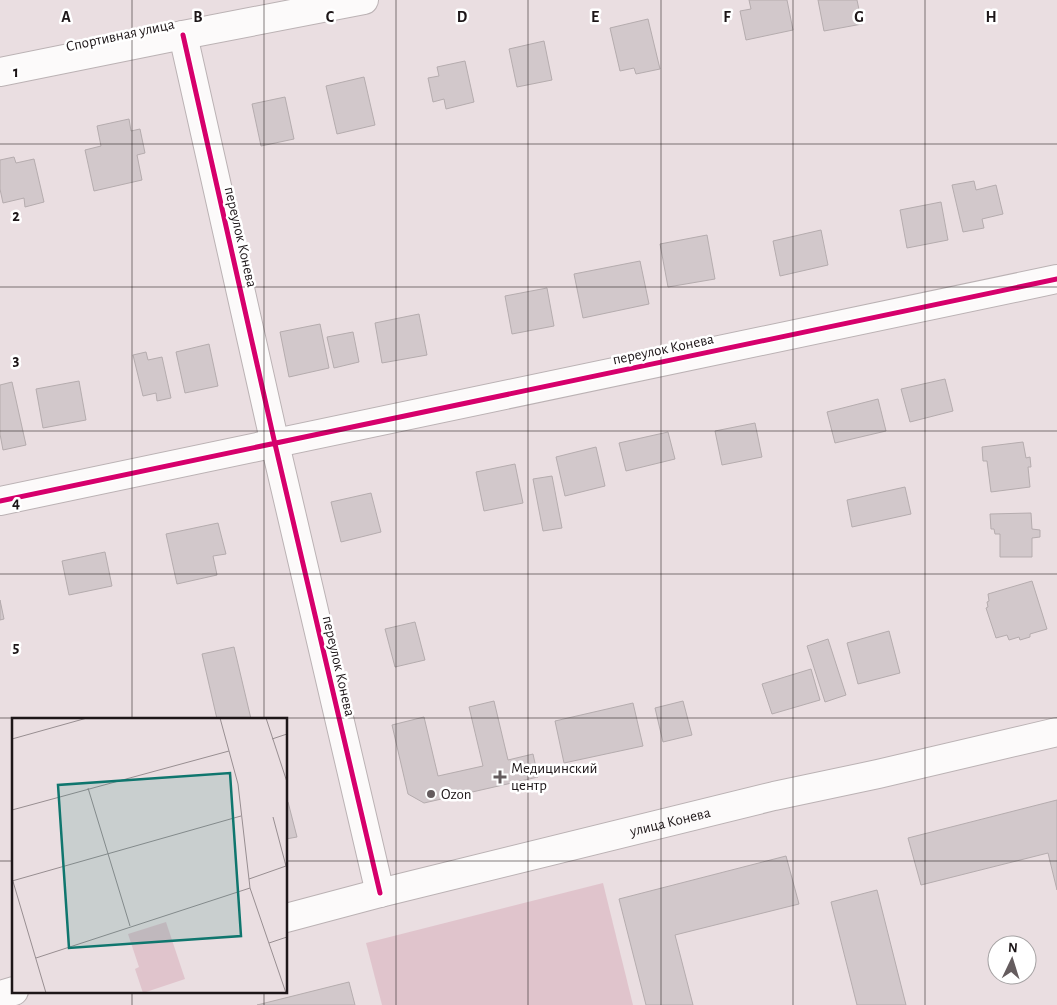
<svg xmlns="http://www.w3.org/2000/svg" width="1057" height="1005" font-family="'Alegreya Sans',sans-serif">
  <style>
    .park { fill: #e0c4cc }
    .building { fill: #d2c8cb; stroke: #b5acae }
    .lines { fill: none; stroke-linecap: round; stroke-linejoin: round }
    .minor-casing { stroke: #bbb2b4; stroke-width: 30 }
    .minor { stroke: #fcfafa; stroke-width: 28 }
    .cycleway-casing { stroke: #fff; stroke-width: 8 }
    .cycleway { stroke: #d6006c; stroke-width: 5 }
    .grid { fill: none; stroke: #1d1618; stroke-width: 1; stroke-opacity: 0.55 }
    .poi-dot { fill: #655c5e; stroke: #fff; stroke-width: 2 }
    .labels { text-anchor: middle; stroke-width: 5; stroke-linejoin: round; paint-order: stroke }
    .street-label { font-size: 15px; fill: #1d1618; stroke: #fff }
    .poi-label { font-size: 15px; fill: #1d1618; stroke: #fff; text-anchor: start }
    .inset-road { fill: none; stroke: #988e91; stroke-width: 1 }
    .view { fill: #0f766e; fill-opacity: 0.15; stroke: #0f766e; stroke-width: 2.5 }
    .inset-edge { fill: none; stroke: #1d1618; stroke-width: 2.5 }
    .grid-label { font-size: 16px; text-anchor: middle; font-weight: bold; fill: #1d1618; stroke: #fff; stroke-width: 5; stroke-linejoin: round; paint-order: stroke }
  </style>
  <rect width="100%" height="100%" fill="#eadee1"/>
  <!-- park -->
  <path class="park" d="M603 883 633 1005H382L366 943Z"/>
  <!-- building -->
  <path class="building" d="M749 0H787L793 30 746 40 740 11 751 9Z
    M818 0H857L862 24 824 31Z
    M648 19 660 69 636 74 634 68 620 71 610 28Z
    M544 41 552 80 517 87 509 49Z
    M465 61 474 102 446 109 444 99 433 102 428 78 439 76 437 67Z
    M364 77 375 125 337 134 326 86Z
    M285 97 294 139 261 146 252 104Z
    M129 119 131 131 140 129 145 153 137 155 142 180 94 191 85 150 101 146 97 126Z
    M14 157 16 163 34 159 44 202 25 207 24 198 3 203 0 189V160Z
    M974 181 976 190 996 185 1003 214 982 219 984 228 963 232 952 185Z
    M941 202 948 240 907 248 900 210Z
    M821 230 828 265 780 276 773 241Z
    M707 235 715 279 668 287 660 244Z
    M640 261 649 304 583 318 574 274Z
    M547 288 554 326 512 334 505 296Z
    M419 314 427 355 382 363 375 323Z
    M320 324 329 368 289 377 280 332Z
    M353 332 359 362 334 368 327 337Z
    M209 344 218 386 185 393 176 352Z
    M146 352 148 360 162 357 171 398 157 401 156 393 143 396 133 355Z
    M945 379 953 411 910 422 901 389Z
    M79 381 86 420 43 428 36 389Z
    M12 382 26 445 3 450 0 434V385Z
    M878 399 886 431 835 443 827 412Z
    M755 423 762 457 722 465 715 431Z
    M668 432 675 459 626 471 619 443Z
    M1023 442 1026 458 1030 457 1031 467H1028L1030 487 991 492 987 461H983L982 447Z
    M596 447 605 486 565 496 556 457Z
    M515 464 523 503 484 511 476 472Z
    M552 476 562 528 543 531 533 479Z
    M905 487 911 514 852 527 847 500Z
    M371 493 381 532 341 542 331 502Z
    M1031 513 1032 529 1040 530V537L1032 538V557H1000V534H995L994 529H991L990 514Z
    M218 523 226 554 213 556 217 575 177 584 166 534Z
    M105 552 112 586 69 595 62 561Z
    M1032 581 1047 629 1030 634V637L1020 640 1019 637 1009 640 1007 635 996 638 986 608 988 607 987 602 989 601 988 594Z
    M0 600 4 619 0 620Z
    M415 622 425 660 395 667 385 629Z
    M889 631 900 673 858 684 847 643Z
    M828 639 846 695 825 702 807 646Z
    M234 647 251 719H217L202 654Z
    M811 669 820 700 772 714 762 684Z
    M494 701 508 760 533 754 538 777 424 803 408 794 392 725 424 717 438 776 483 766 469 707Z
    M683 701 692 735 663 742 655 708Z
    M633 703 643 746 564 763 555 721Z
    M1057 800V890L1048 853 921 885 908 838Z
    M288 802 297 837 286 839V803Z
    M786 856 799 904 675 935 693 1005H646L619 899Z
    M877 890 906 1005H857L831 902Z
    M349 982 355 1005H257Z"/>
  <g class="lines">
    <!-- minor casing -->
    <g class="minor-casing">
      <g id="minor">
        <path d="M183 35 275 444 380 893"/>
        <path d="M0 72 183 35 364 0"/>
        <path d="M0 501 1057 279"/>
        <path id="s1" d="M286 918 380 893 774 796 878 774 1057 732"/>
        <path d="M0 995 14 991"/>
      </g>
    </g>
    <!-- minor -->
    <use href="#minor" class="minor"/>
    <!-- cycleway casing -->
    <g class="cycleway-casing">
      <path id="cycleway" d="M183 35 275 444 380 893
        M0 501 1057 279"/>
    </g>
    <!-- cycleway -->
    <use href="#cycleway" class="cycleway"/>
  </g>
  <!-- grid -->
  <path class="grid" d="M132 0V719M264 0V719M396 0V1005M528 0V1005M661 0V1005M793 0V1005M925 0V1005M0 144H1057M0 287H1057M0 431H1057M0 574H1057M0 718H1057M0 861H14M286 861H1057M132 991V1005M264 991V1005"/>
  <!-- markers -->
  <g class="poi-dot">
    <path d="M497.5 769.5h5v5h5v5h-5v5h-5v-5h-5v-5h5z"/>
    <circle cx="431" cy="794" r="5"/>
  </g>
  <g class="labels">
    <!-- street labels -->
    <g class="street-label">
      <text transform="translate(120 35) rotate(-12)" y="5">Спортивная улица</text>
      <text transform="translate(241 237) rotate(77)" y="5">переулок Конева</text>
      <text transform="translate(663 349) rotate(-12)" y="5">переулок Конева</text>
      <text transform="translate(339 666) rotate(77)" y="5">переулок Конева</text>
      <text dy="5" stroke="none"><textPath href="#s1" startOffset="396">улица Конева</textPath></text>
    </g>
    <!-- poi labels -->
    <g class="poi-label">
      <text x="511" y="773">Медицинский<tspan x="511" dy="17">центр</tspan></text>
      <text x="441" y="799">Ozon</text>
    </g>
  </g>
  <!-- overview -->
  <g transform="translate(12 718)">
    <rect width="275" height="275" fill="#eadee1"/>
    <path d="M154 204 173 261 131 275 123 251 127 249 116 216Z" fill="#e0c4cc"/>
    <path class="inset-road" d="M208 0 226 66 238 170 274 275M254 0 275 64M0 21 75 0M260 21 275 16M76 70 118 208M0 92 217 33M0 160 34 275M237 161 274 148 261 99M0 163 229 98M257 225 275 219M24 240 238 170"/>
    <path class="view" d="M218 55 229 218 57 230 46 67Z"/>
    <rect width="275" height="275" class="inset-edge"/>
  </g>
  <g class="grid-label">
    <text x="66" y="22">A</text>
    <text x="198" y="22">B</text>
    <text x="330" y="22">C</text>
    <text x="462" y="22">D</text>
    <text x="595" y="22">E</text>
    <text x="727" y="22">F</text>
    <text x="859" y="22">G</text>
    <text x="991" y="22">H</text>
    <text x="16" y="77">1</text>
    <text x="16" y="221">2</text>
    <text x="16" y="365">3</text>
    <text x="16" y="508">4</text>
    <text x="16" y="652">5</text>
  </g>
  <!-- north arrow -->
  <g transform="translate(1012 960) rotate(4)"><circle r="24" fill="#ffffff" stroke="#a5a2a3"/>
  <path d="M0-4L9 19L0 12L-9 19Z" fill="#655c5e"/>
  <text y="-8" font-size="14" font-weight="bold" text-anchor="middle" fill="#1d1618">N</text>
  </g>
</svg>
